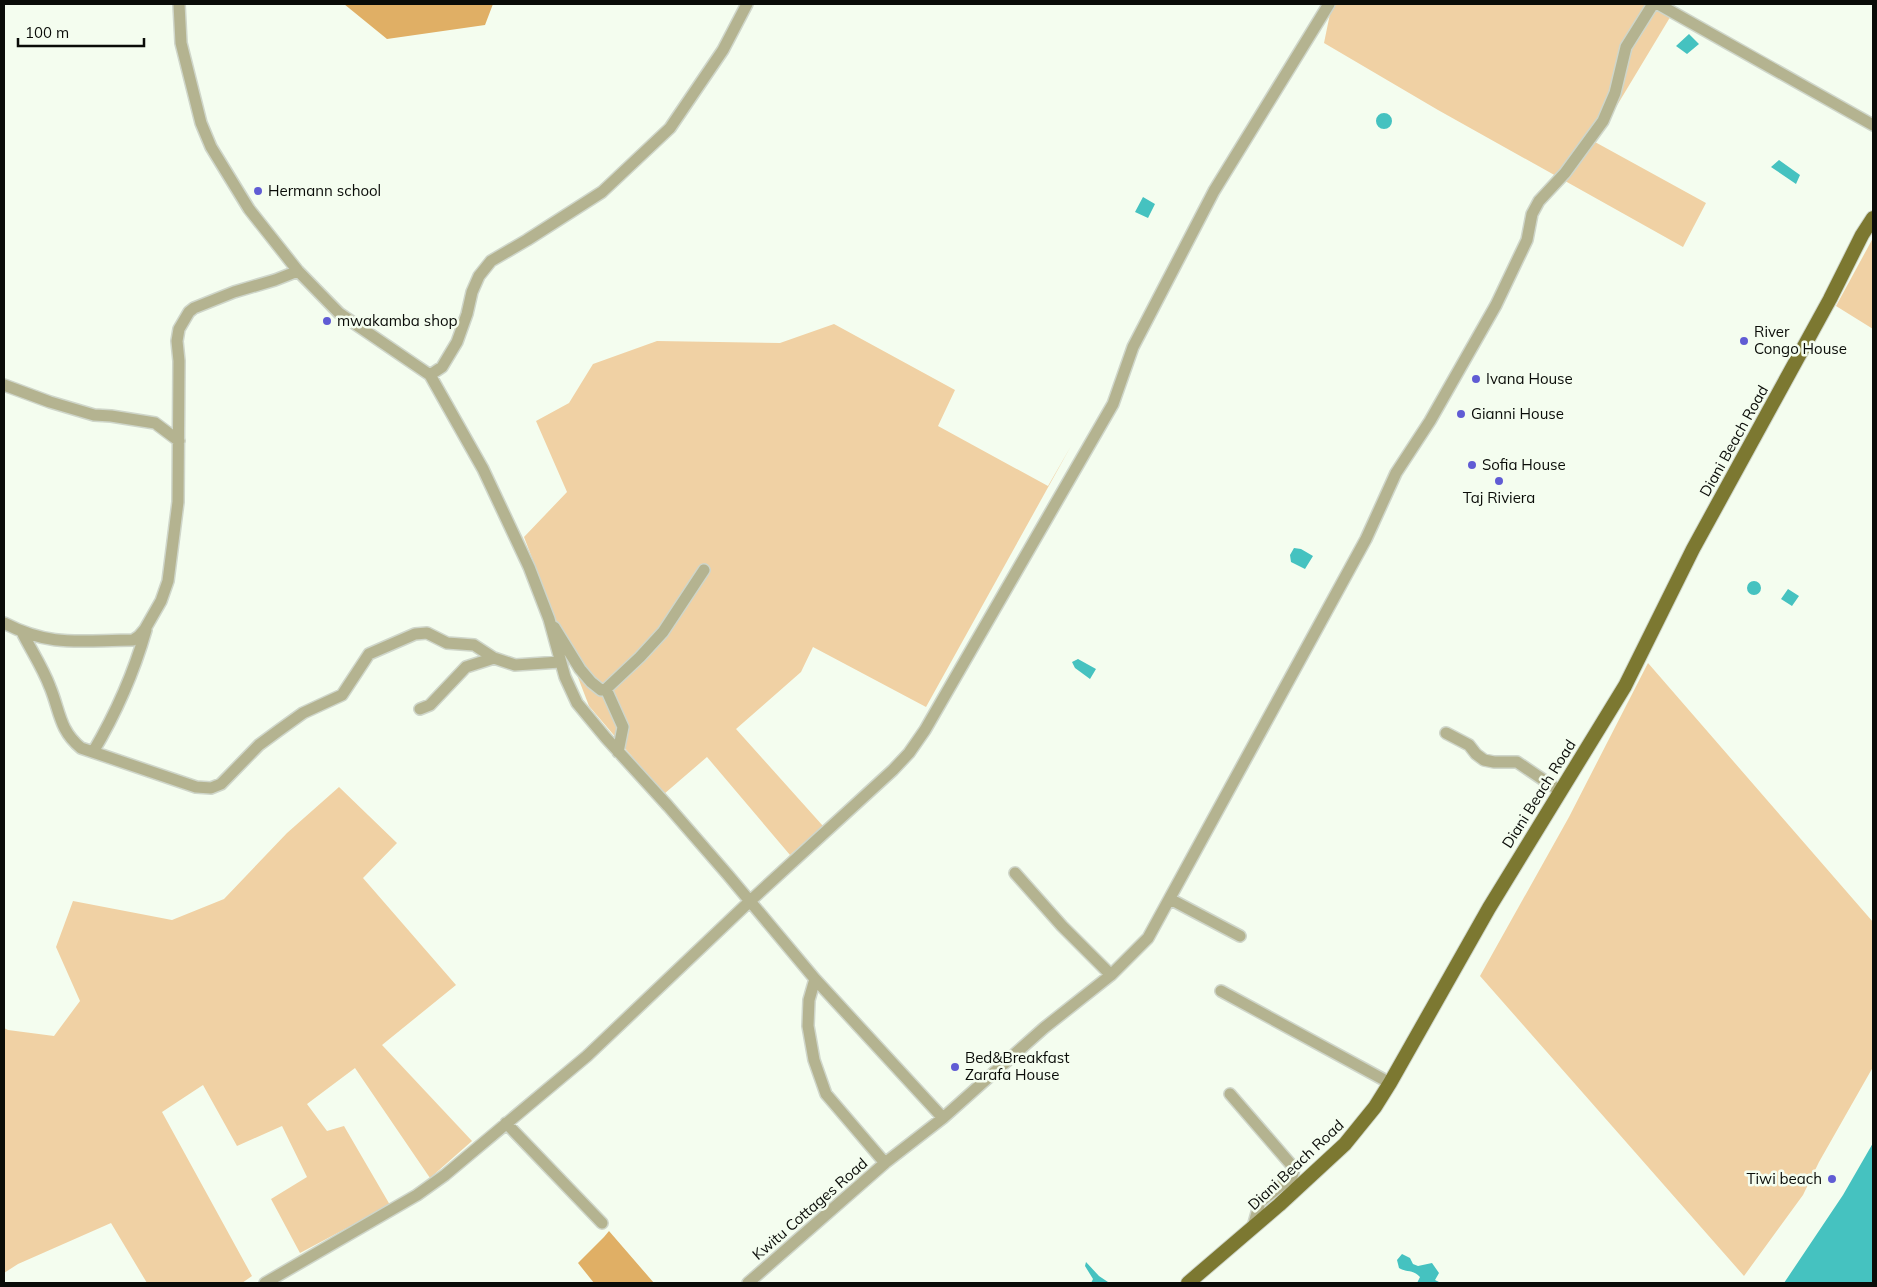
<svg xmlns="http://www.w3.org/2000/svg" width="1877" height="1287" font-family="Mulish,sans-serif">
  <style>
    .green { fill: #f0d1a4 }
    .forest { fill: #e0af65 }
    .water { fill: #45c2c0 }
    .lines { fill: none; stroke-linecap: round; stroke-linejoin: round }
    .minor-casing { stroke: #cfd6ca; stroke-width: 14 }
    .major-casing { stroke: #cfd6ca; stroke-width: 16 }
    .minor { stroke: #b4b390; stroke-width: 11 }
    .major { stroke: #7c7831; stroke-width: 14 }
    .poi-dot { fill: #605cd4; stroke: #f4fdef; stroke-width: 2 }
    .labels { text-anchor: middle; stroke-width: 5; stroke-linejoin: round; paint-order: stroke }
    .poi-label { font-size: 15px; fill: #0a0c08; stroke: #f4fdef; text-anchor: start }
    .street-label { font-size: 15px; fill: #0a0c08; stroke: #f4fdef }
  </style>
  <rect width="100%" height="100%" fill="#f4fdef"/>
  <!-- green -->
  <path class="green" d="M1332 4H1653L1672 14 1595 142 1706 203 1683 247 1438 110 1324 43Z
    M1873 238V329L1836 306Z
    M834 324 955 390 938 426 1048 486 1071 446 926 707 813 647 801 672 736 729 823 826 790 855 707 757 664 794 589 706 524 537 567 492 536 421 569 403 593 364 657 341 780 343Z
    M1648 663 1873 922V1067L1819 1162 1803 1195 1744 1276 1480 976 1569 817Z
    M339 787 397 843 363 878 456 985 382 1045 472 1141 430 1178 355 1068 307 1104 327 1131 344 1126 390 1205 300 1253 271 1199 307 1177 282 1126 237 1146 203 1085 162 1112 252 1276 242 1283H147L111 1223 18 1264 4 1273V1028L8 1030 54 1036 80 1001 56 947 73 901 172 920 224 899 287 833Z"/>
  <!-- forest -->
  <path class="forest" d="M344 4H493L485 25 387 39Z
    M609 1231 654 1283H594L578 1263 604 1237Z"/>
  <!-- water -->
  <path class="water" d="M1689 34 1699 44 1687 54 1676 46Z
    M1376 121a8 8 0 1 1 16 0a8 8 0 1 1-16 0Z
    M1779 160 1800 175 1796 184 1771 167Z
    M1143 197 1155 204 1148 218 1135 212Z
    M1294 548 1301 549 1313 556 1305 569 1291 562 1290 555Z
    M1747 588a7 7 0 1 1 14 0a7 7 0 1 1-14 0Z
    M1788 589 1799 596 1792 606 1781 599Z
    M1078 659 1096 669 1090 679 1075 668 1072 662Z
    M1873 1143V1283H1784L1843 1195Z
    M1402 1254 1410 1258 1413 1264 1418 1266 1432 1263 1439 1273 1435 1280 1441 1283H1417L1420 1277C1413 1269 1407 1273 1399 1268L1397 1260Z
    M1086 1262 1099 1276 1108 1282 1091 1283 1093 1279 1085 1266Z"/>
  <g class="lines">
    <!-- minor casing -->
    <g class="minor-casing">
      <path id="minor" d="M179 4 181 43 201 123 211 147 249 209 298 271 339 313 430 375 483 469 529 567 549 619 565 677 577 703 606 738 668 806 728 875 815 979 809 1000 808 1026 814 1060 826 1094 885 1163 748 1283
        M1658 4 1873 125
        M430 375 442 367 457 342 467 314 472 292 479 276 491 261 527 240 602 192 670 128 723 50 747 4
        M4 385 50 402 94 415 111 416 155 423 179 441
        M4 623C52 648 82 640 133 640L139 636 145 629 161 601 168 581 178 502 179 361 177 341 179 329 189 312 194 308 234 292 275 280 298 271
        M554 627 580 669 591 682 601 690 606 689 640 657 663 632 704 570
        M22 632C31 650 43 668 50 687 60 711 59 730 81 748L196 787 211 788 221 784 259 745 278 731 303 713 342 695 369 654 415 634 427 633 447 643 474 645 494 658 515 665 560 662
        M606 689 623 727 618 752
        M420 709 430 705 466 667 494 658
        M1446 733 1469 745 1476 754 1484 760 1494 762H1517L1560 791
        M93 752C115 715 134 672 146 630
        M1015 873 1062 926 1111 975
        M1170 899 1240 936
        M815 979 943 1118
        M1221 991 1390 1083
        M1230 1094 1294 1168 1292 1177 1260 1202 1253 1227
        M506 1123 602 1223
        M885 1163 943 1118 1044 1028 1111 975 1148 938 1366 539 1396 473 1430 421 1496 305 1527 240 1532 214 1539 201 1565 173 1603 121 1615 93 1626 47 1653 4
        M265 1283 417 1195 445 1175 587 1056 749 902 893 770 909 753 925 730 1113 404 1133 347 1214 191 1329 4"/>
    </g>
    <!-- major casing -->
    <g class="major-casing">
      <path id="major" d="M1188 1283 1279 1205 1345 1144 1375 1107 1390 1083 1489 908 1625 686 1693 549 1830 299 1862 235 1873 218"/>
    </g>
    <!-- minor -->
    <use href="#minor" class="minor"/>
    <!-- major -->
    <use href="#major" class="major"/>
  </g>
  <!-- markers -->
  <g class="poi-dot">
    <circle cx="258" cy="191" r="5"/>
    <circle cx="327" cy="321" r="5"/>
    <circle cx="1744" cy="341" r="5"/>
    <circle cx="1476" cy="379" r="5"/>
    <circle cx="1461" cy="414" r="5"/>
    <circle cx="1472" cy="465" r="5"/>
    <circle cx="1499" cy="481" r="5"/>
    <circle cx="955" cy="1067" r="5"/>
    <circle cx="1832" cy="1179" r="5"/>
  </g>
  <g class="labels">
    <!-- poi labels -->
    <g class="poi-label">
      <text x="268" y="196">Hermann school</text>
      <text x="337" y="326">mwakamba shop</text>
      <text x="1754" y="337">River<tspan x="1754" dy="17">Congo House</tspan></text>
      <text x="1486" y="384">Ivana House</text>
      <text x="1471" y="419">Gianni House</text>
      <text x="1482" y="470">Sofia House</text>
      <text x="1499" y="503" text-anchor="middle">Taj Riviera</text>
      <text x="965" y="1063">Bed&amp;Breakfast<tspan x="965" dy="17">Zarafa House</tspan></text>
      <text x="1822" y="1184" text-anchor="end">Tiwi beach</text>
    </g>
    <!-- street labels -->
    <g class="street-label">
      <text transform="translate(1734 441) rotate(-61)" y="5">Diani Beach Road</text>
      <text transform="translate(1539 794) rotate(-58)" y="5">Diani Beach Road</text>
      <text transform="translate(1296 1165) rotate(-43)" y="5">Diani Beach Road</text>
      <text transform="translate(810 1209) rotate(-41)" y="5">Kwitu Cottages Road</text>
    </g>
  </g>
  <!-- border -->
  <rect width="1877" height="1287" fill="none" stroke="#0a0c08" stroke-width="10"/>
  <!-- scale -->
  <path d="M18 38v8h126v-8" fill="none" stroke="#0a0c08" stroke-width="2.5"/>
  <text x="25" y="38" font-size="15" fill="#0a0c08" stroke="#f4fdef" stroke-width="4" paint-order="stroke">100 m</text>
</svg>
